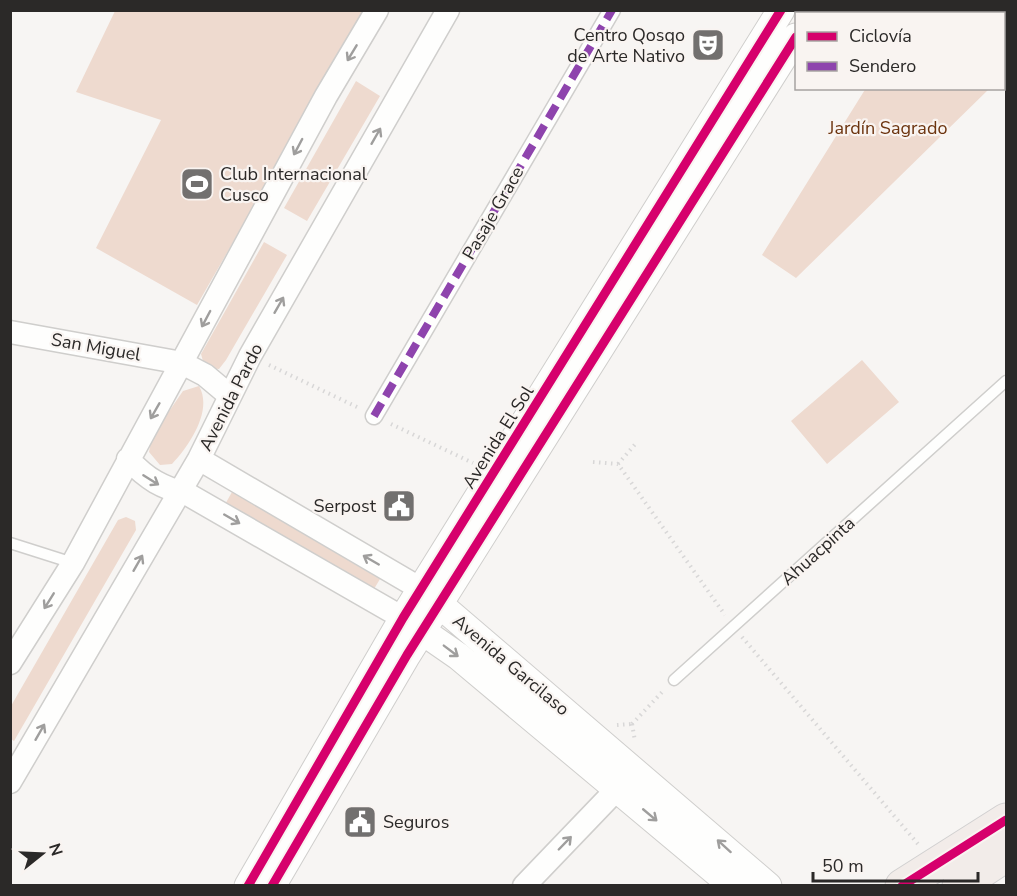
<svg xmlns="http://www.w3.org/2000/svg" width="1017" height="896" font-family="'Nunito Sans',sans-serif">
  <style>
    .green { fill: #eedacf }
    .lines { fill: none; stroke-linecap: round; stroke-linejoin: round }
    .service-casing { stroke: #cfcecc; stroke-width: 13 }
    .pedestrian-casing { stroke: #cfcecc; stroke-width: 19 }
    .minor-casing { stroke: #cfcecc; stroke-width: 25 }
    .tertiary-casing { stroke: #cfcecc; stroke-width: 29 }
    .primary-casing { stroke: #d1d0d0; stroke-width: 35 }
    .path { stroke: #d8d7d7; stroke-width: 4; stroke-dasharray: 1.5 4.5; stroke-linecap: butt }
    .service { stroke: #fefefd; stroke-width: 10 }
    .pedestrian { stroke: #fefefd; stroke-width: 16 }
    .minor { stroke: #fefefd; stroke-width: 22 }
    .tertiary { stroke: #fefefd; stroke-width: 27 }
    .primary { stroke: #f2ece9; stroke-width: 33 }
    .quiet { stroke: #8e44ad; stroke-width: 8; stroke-dasharray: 15 8; stroke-linecap: butt }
    .cycleway-casing { stroke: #f9f4f1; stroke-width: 13 }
    .cycleway { stroke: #d6006c; stroke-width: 9 }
    .oneway { stroke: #9f9e9d }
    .labels { text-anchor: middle; stroke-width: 4.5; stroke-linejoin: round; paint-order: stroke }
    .poi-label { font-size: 18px; fill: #2b2928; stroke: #f9f4f1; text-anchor: end }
    .park-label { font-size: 18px; fill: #6c340f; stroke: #f9f4f1 }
    .street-label { font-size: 18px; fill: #2b2928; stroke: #f9f4f1 }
  </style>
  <rect width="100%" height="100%" fill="#f7f5f3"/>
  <!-- green -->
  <path class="green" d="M115 11H366L197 305 96 248 161 120 76 92Z
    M909 11H1006V73L1004 75V14H912Z
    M356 81 380 96 307 221 284 208Z
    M866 88 989 89 796 278 762 255Z
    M264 242 287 255 226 360 219 369 205 368 201 354Z
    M862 360 899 402 827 464 791 421Z
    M199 386C213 410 190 445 172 464L160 465 149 452 152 436 183 391Z
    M232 492 380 579 371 594 223 508Z
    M126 517 135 521 136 530 14 741 11 739V706L118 520Z"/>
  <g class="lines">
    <!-- service casing -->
    <g class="service-casing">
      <path id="service" d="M10 543 73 563
        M674 680 1006 381"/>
    </g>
    <!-- pedestrian casing -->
    <g class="pedestrian-casing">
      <path id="pedestrian" d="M374 416 612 10"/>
    </g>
    <!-- minor casing -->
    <g class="minor-casing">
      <path id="minor" d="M10 332 182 363 205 375 230 396
        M128 459C148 480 161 487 189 495L403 618
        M199 459 421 589
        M10 663 73 563 326 96 377 10
        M10 782 199 459 250 356 448 10
        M524 886 618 788"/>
    </g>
    <!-- tertiary casing -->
    <g class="tertiary-casing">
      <path id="tertiary" d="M812 14 813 10
        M425 592 768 886
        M406 620 458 656 733 886
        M248 886 403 618 781 10
        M272 886 407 655 796 37"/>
    </g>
    <!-- primary casing -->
    <g class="primary-casing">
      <path id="primary" d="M902 886 1006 820
        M959 886 1006 855"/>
    </g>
    <!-- path -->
    <path class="path" d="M269 365 357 407
      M391 424 473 463
      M593 462 618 464 725 615
      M618 464 637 442
      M742 637 918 844
      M632 724 635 741
      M632 724 664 690
      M617 725 632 724"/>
    <!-- service -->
    <use href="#service" class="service"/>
    <!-- pedestrian -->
    <use href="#pedestrian" class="pedestrian"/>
    <!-- minor -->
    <use href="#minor" class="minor"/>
    <!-- tertiary -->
    <use href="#tertiary" class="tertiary"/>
    <!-- primary -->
    <use href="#primary" class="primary"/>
    <!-- quiet -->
    <path class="quiet" d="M374 416 612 10"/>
    <!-- cycleway casing -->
    <g class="cycleway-casing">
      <path id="cycleway" d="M248 886 403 618 781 10
        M272 886 407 655 796 37
        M902 886 1006 820"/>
    </g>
    <!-- cycleway -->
    <use href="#cycleway" class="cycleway"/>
  </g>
  <!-- one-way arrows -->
  <defs><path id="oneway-shaft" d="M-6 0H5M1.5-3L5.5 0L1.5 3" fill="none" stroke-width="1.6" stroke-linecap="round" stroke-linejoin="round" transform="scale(1.5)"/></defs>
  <g class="oneway">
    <use href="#oneway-shaft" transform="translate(352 53) rotate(121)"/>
    <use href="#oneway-shaft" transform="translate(376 136) rotate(-60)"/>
    <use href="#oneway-shaft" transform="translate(298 147) rotate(118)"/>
    <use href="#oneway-shaft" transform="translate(279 305) rotate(-60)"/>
    <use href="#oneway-shaft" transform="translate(206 319) rotate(118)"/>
    <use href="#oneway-shaft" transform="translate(155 411) rotate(120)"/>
    <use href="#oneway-shaft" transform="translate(151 480) rotate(32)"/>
    <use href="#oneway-shaft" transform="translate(232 519) rotate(30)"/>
    <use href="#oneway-shaft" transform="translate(371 560) rotate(-150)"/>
    <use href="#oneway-shaft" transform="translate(138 563) rotate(-60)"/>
    <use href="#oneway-shaft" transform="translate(49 601) rotate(122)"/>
    <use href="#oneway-shaft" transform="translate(451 651) rotate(37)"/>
    <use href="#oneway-shaft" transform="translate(40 732) rotate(-60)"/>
    <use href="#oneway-shaft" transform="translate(650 815) rotate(40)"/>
    <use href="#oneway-shaft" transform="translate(565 843) rotate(-46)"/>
    <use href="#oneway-shaft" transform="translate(724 846) rotate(-138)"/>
  </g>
  <!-- icons -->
  <defs>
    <g id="theatre-square" transform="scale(1.725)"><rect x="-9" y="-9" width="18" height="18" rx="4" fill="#72706f" stroke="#f9f4f1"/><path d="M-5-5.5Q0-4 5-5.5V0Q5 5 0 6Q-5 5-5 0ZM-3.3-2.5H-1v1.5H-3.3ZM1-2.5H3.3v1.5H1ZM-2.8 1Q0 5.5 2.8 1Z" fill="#fff"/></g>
    <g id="stadium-square" transform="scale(1.725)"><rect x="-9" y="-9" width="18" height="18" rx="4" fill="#72706f" stroke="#f9f4f1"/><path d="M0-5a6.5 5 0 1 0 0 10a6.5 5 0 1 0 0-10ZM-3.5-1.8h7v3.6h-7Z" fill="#fff"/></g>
    <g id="civic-square" transform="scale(1.725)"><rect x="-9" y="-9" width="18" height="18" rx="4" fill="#72706f" stroke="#f9f4f1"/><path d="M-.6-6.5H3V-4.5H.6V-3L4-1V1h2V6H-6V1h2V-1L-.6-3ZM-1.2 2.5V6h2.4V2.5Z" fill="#fff"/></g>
  </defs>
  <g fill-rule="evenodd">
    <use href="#theatre-square" x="708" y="45"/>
    <use href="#stadium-square" x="197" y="184"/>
    <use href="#civic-square" x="399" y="506"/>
    <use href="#civic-square" x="360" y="822"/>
  </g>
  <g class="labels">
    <!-- poi labels -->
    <g class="poi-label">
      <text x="685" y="41">Centro Qosqo<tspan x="685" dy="21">de Arte Nativo</tspan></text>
      <text x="220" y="180" text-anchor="start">Club Internacional<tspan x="220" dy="21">Cusco</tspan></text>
      <text x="376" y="512">Serpost</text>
      <text x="383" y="828" text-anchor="start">Seguros</text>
    </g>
    <!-- park labels -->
    <g class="park-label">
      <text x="888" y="134">Jardín Sagrado</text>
    </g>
    <!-- street labels -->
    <g class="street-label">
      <text transform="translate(493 213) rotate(-60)" y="6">Pasaje Grace</text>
      <text transform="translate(96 347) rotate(10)" y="6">San Miguel</text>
      <text transform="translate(231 397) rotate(-63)" y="6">Avenida Pardo</text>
      <text transform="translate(498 437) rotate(-58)" y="6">Avenida El Sol</text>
      <text transform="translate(818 551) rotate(-42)" y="6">Ahuacpinta</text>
      <text transform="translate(511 665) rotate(40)" y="6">Avenida Garcilaso</text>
    </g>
  </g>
  <!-- border -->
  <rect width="1017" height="896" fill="none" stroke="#2b2928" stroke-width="24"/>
  <!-- legend -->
  <rect x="795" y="12" width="210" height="78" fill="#f9f4f1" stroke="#a7a3a1" stroke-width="1.5"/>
  <rect x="807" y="32" width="30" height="9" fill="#d6006c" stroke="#a7a3a1" stroke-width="1.5"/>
  <text x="849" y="42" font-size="18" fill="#2b2928">Ciclovía</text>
  <rect x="807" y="62" width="30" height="9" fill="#8e44ad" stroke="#a7a3a1" stroke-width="1.5"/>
  <text x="849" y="72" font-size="18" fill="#2b2928">Sendero</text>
  <!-- north arrow -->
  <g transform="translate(42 854) rotate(72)" stroke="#f9f4f1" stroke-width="4.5" paint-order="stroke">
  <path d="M0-4.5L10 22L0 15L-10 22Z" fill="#2b2928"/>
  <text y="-9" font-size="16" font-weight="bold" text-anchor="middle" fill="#2b2928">N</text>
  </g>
  <!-- scale -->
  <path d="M813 872v9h165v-9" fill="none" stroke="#2b2928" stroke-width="3"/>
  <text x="822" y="872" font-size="18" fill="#2b2928" stroke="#f9f4f1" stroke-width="4.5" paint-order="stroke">50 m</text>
</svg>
